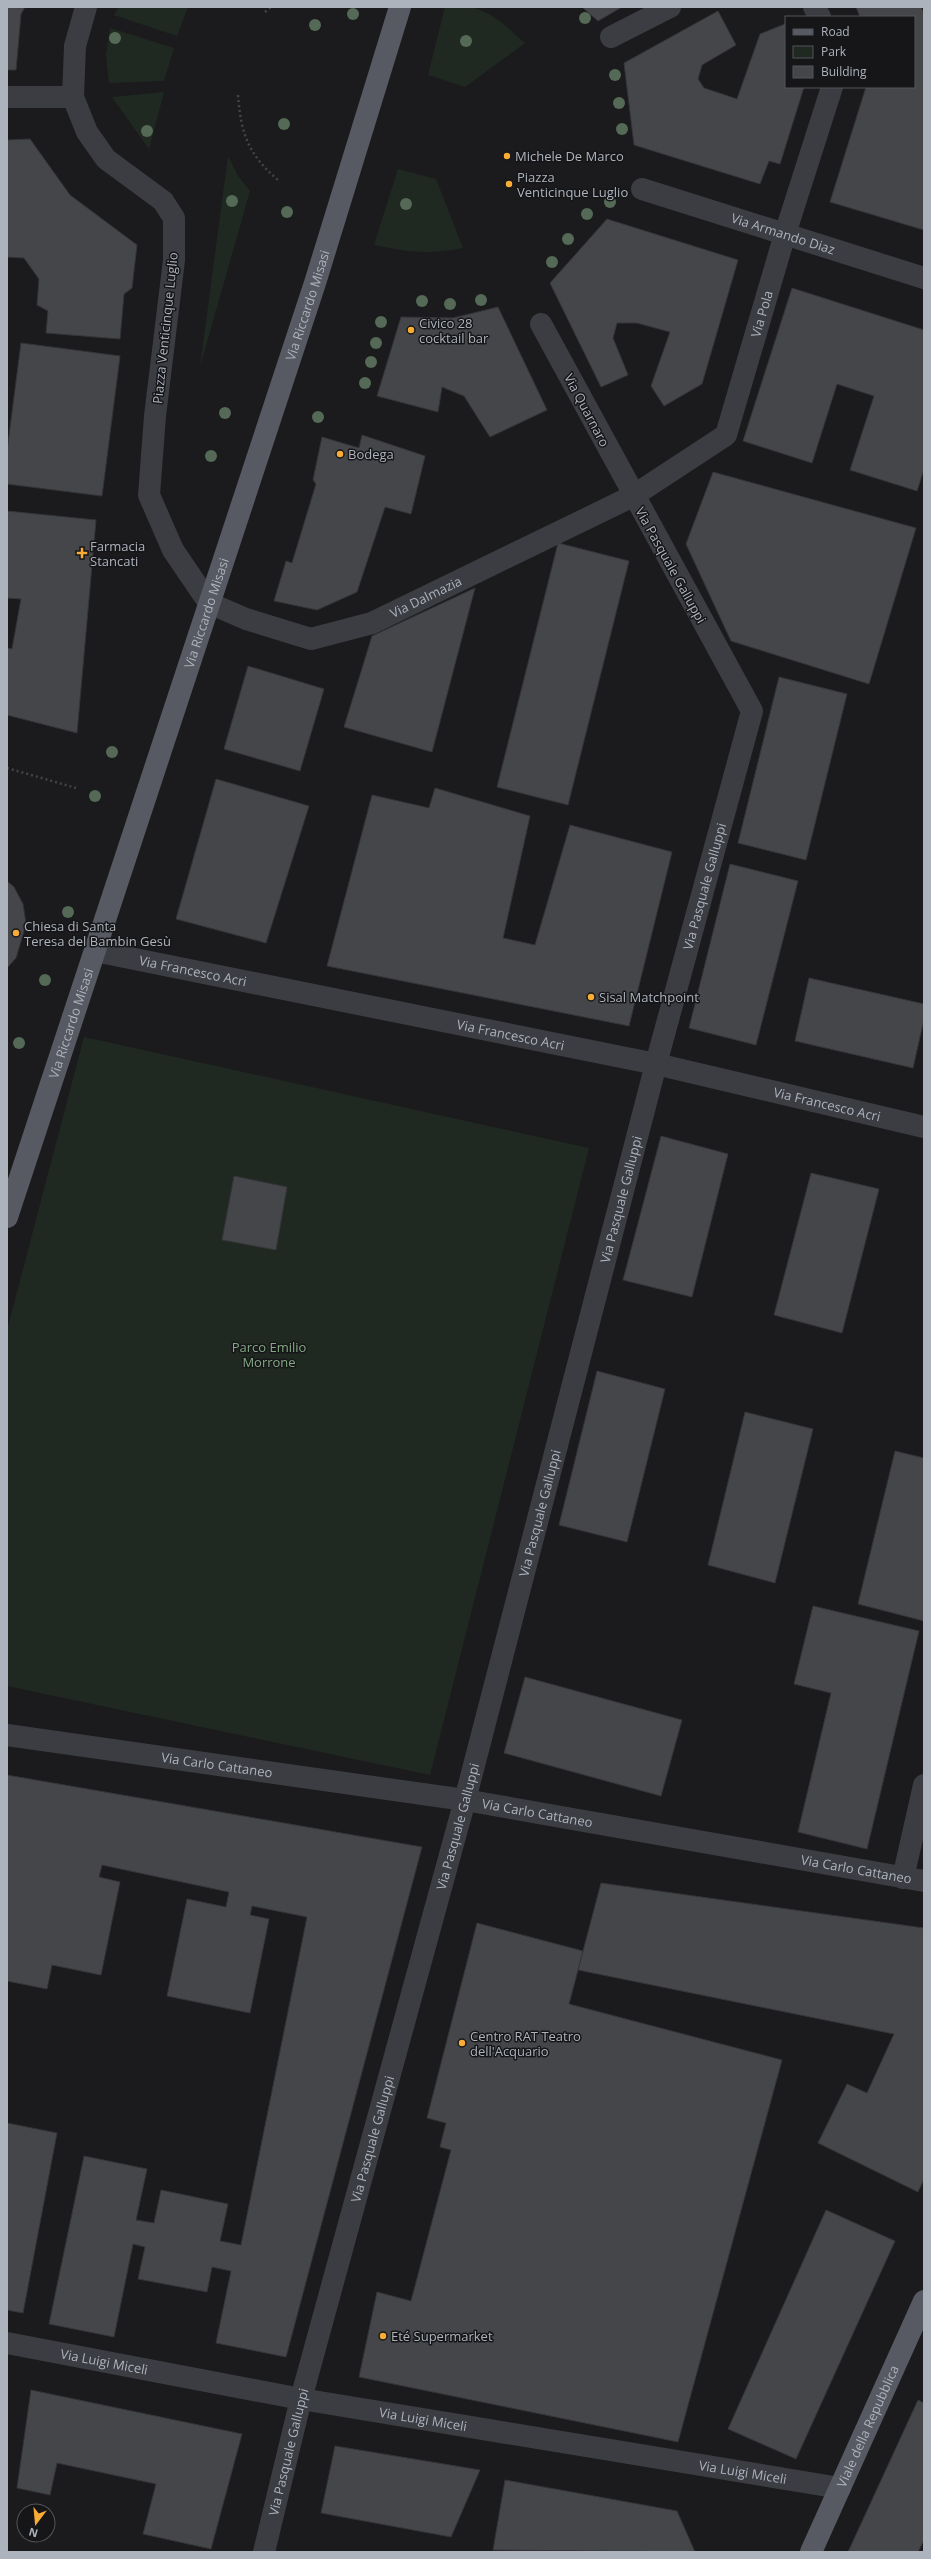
<svg xmlns="http://www.w3.org/2000/svg" width="931" height="2559" font-family="'Open Sans',sans-serif">
  <style>
    .green { fill: #202921 }
    .building { fill: #45464a; stroke: #353539 }
    .lines { fill: none; stroke-linecap: round; stroke-linejoin: round }
    .path { stroke: #41444a; stroke-width: 2.5; stroke-dasharray: 2 3; stroke-linecap: butt }
    .street { stroke: #3b3d43; stroke-width: 22 }
    .primary { stroke: #575a62; stroke-width: 22 }
    .tree { fill: #546956 }
    .poi-dot { fill: #faad36; stroke: #161618; stroke-width: 1.5 }
    .labels { text-anchor: middle; stroke-width: 3; stroke-linejoin: round; paint-order: stroke }
    .poi-label { font-size: 13px; fill: #adb3bd; stroke: #161618; text-anchor: start }
    .street-label { font-size: 13px; fill: #adb3bd; stroke: #161618 }
    .park-label { font-size: 13px; fill: #83a984; stroke: #161618 }
  </style>
  <rect width="100%" height="100%" fill="#1b1b1d"/>
  <!-- green -->
  <path class="green" d="M119 7H188L177 36 114 15Z
    M445 7C454 7 465 5 474 8 494 13 510 30 525 43L465 87 428 75Z
    M110 28 174 48 164 81 109 83 106 55Z
    M164 92 149 149 112 97Z
    M228 156 238 176 250 191 200 367Z
    M398 169 436 179 463 248C429 255 407 252 374 245Z
    M84 1037 589 1148 430 1775 7 1686V1330Z"/>
  <!-- building -->
  <path class="building" d="M7 7H25L21 14 16 70H7Z
    M582 7H622L598 21Z
    M856 7H921L924 14V230L830 202 866 87H914V17H860Z
    M718 11 736 45 702 65 698 79 704 88 737 99 760 34 785 24 786 87H804L780 164 769 161 760 184 634 145 624 63Z
    M30 139 70 195 137 245 132 288 124 294 120 339 46 333 48 311 37 305 39 279 24 258 7 257V140Z
    M607 219 738 260 702 384 664 406 651 386 670 332 637 323H617L613 338 628 375 601 387 550 283Z
    M792 288 924 330V469L917 491 850 470 874 396 837 384 812 463 743 441Z
    M498 307 547 410 490 437 464 396 442 387 438 412 377 396 401 317 453 318Z
    M21 343 120 356 102 496 7 484V451Z
    M362 435 425 456 411 514 385 507 357 592 317 610 274 601 286 561 292 563 316 484 313 480 322 437 359 448Z
    M713 472 916 528 869 684 731 641 686 544Z
    M7 511 96 520 77 733 7 715V648L12 649 21 599 7 598Z
    M558 543 629 561 568 805 497 787Z
    M475 588 432 752 344 727 372 636Z
    M248 666 324 689 300 771 224 749Z
    M779 677 847 694 806 860 738 843Z
    M216 779 309 806 266 943 176 919Z
    M435 788 530 816 503 938 535 945 570 825 672 852 629 1026 327 966 372 795 429 808Z
    M730 864 798 881 756 1045 689 1028Z
    M7 881 14 887 23 904 26 924 16 958 7 968Z
    M809 978 924 1004V1019L913 1068 795 1041Z
    M661 1136 728 1154 692 1297 623 1280Z
    M811 1173 879 1189 842 1333 774 1315Z
    M234 1176 287 1187 276 1250 222 1240Z
    M597 1371 665 1389 627 1542 559 1525Z
    M745 1412 813 1429 775 1583 708 1565Z
    M895 1451 924 1458V1621L858 1604Z
    M813 1606 919 1631 867 1849 798 1832 831 1693 794 1684Z
    M525 1677 682 1720 661 1796 504 1753Z
    M7 1775 422 1847 286 2357 216 2343 231 2271 212 2267 207 2292 138 2279 145 2247 133 2244 114 2337 49 2324 84 2156 147 2169 136 2220 154 2223 161 2190 228 2204 220 2241 241 2245 307 1917 252 1906 250 1915 269 1919 250 2013 167 1996 187 1899 226 1907 229 1892 102 1865 99 1877 120 1882 101 1975 52 1965 47 1989 7 1981Z
    M601 1883 924 1928V2179L918 2192 818 2143 847 2084 867 2093 894 2034 578 1970Z
    M477 1923 583 1951 569 2004 782 2060 678 2442 359 2377 377 2292 411 2301 451 2150 440 2147 446 2123 427 2118Z
    M7 2123 57 2133 23 2313 7 2310Z
    M826 2210 895 2241 796 2459 728 2429Z
    M31 2390 242 2434 211 2549 143 2534 156 2484 57 2463 50 2495 17 2488Z
    M918 2400 924 2403V2540L918 2552H848Z
    M335 2446 480 2470 451 2537 321 2513Z
    M505 2480 677 2511 695 2552 493 2550Z"/>
  <g class="lines">
    <!-- path -->
    <path class="path" d="M265 12 271 7
      M238 95C241 134 248 154 278 180
      M7 768 76 788"/>
    <!-- street -->
    <g class="street">
      <path id="s1" d="M86 7 75 46 73 97 87 132 106 159 163 201 174 218V260L155 416 149 495 173 550 209 603 246 619 311 639 372 623 633 496 726 435 785 234 832 87"/>
      <path d="M814 7 820 17"/>
      <path d="M611 37 670 7"/>
      <path d="M7 97H73"/>
      <path id="s2" d="M642 189 924 278"/>
      <path id="s3" d="M95 951 656 1064 924 1127"/>
      <path id="s4" d="M7 1735 465 1800 924 1881"/>
      <path d="M903 1878 924 1785"/>
      <path id="s5" d="M7 2343 301 2399 840 2488"/>
      <path id="s6" d="M264 2552 301 2399 465 1800 656 1064 752 711 541 324"/>
    </g>
    <!-- primary -->
    <g class="primary">
      <path id="s7" d="M7 1217 315 283 400 7"/>
      <path id="s8" d="M811 2552 924 2301"/>
    </g>
  </g>
  <!-- trees -->
  <g class="tree">
    <circle cx="353" cy="14" r="6"/>
    <circle cx="585" cy="18" r="6"/>
    <circle cx="315" cy="25" r="6"/>
    <circle cx="115" cy="38" r="6"/>
    <circle cx="466" cy="41" r="6"/>
    <circle cx="615" cy="75" r="6"/>
    <circle cx="619" cy="103" r="6"/>
    <circle cx="284" cy="124" r="6"/>
    <circle cx="622" cy="129" r="6"/>
    <circle cx="147" cy="131" r="6"/>
    <circle cx="232" cy="201" r="6"/>
    <circle cx="610" cy="202" r="6"/>
    <circle cx="406" cy="204" r="6"/>
    <circle cx="287" cy="212" r="6"/>
    <circle cx="587" cy="214" r="6"/>
    <circle cx="568" cy="239" r="6"/>
    <circle cx="552" cy="262" r="6"/>
    <circle cx="481" cy="300" r="6"/>
    <circle cx="422" cy="301" r="6"/>
    <circle cx="450" cy="304" r="6"/>
    <circle cx="381" cy="322" r="6"/>
    <circle cx="376" cy="343" r="6"/>
    <circle cx="371" cy="362" r="6"/>
    <circle cx="365" cy="383" r="6"/>
    <circle cx="225" cy="413" r="6"/>
    <circle cx="318" cy="417" r="6"/>
    <circle cx="211" cy="456" r="6"/>
    <circle cx="112" cy="752" r="6"/>
    <circle cx="95" cy="796" r="6"/>
    <circle cx="68" cy="912" r="6"/>
    <circle cx="45" cy="980" r="6"/>
    <circle cx="19" cy="1043" r="6"/>
  </g>
  <!-- markers -->
  <g class="poi-dot">
    <circle cx="507" cy="156" r="4"/>
    <circle cx="509" cy="184" r="4"/>
    <circle cx="411" cy="330" r="4"/>
    <circle cx="340" cy="454" r="4"/>
    <path d="M80 547h4v4h4v4h-4v4h-4v-4h-4v-4h4z"/>
    <circle cx="16" cy="933" r="4"/>
    <circle cx="591" cy="997" r="4"/>
    <circle cx="462" cy="2043" r="4"/>
    <circle cx="383" cy="2336" r="4"/>
  </g>
  <g class="labels">
    <!-- poi labels -->
    <g class="poi-label">
      <text x="515" y="161">Michele De Marco</text>
      <text x="517" y="182">Piazza<tspan x="517" dy="15">Venticinque Luglio</tspan></text>
      <text x="419" y="328">Civico 28<tspan x="419" dy="15">cocktail bar</tspan></text>
      <text x="348" y="459">Bodega</text>
      <text x="90" y="551">Farmacia<tspan x="90" dy="15">Stancati</tspan></text>
      <text x="24" y="931">Chiesa di Santa<tspan x="24" dy="15">Teresa del Bambin Gesù</tspan></text>
      <text x="599" y="1002">Sisal Matchpoint</text>
      <text x="470" y="2041">Centro RAT Teatro<tspan x="470" dy="15">dell'Acquario</tspan></text>
      <text x="391" y="2341">Eté Supermarket</text>
    </g>
    <!-- street labels -->
    <g class="street-label">
      <text dy="5" stroke="none"><textPath href="#s2" startOffset="148">Via Armando Diaz</textPath></text>
      <text dy="5" stroke="none"><textPath href="#s7" startOffset="960">Via Riccardo Misasi</textPath></text>
      <text dy="5" stroke="none"><textPath href="#s1" startOffset="1355">Via Pola</textPath></text>
      <text transform="translate(165 328) rotate(-84)" y="5">Piazza Venticinque Luglio</text>
      <text transform="translate(587 410) rotate(62)" y="5">Via Quarnaro</text>
      <text transform="translate(671 565) rotate(61)" y="5">Via Pasquale Galluppi</text>
      <text dy="5" stroke="none"><textPath href="#s1" startOffset="887">Via Dalmazia</textPath></text>
      <text dy="5" stroke="none"><textPath href="#s7" startOffset="636">Via Riccardo Misasi</textPath></text>
      <text dy="5" stroke="none"><textPath href="#s6" startOffset="1723">Via Pasquale Galluppi</textPath></text>
      <text dy="5" stroke="none"><textPath href="#s3" startOffset="100">Via Francesco Acri</textPath></text>
      <text dy="5" stroke="none"><textPath href="#s7" startOffset="204">Via Riccardo Misasi</textPath></text>
      <text dy="5" stroke="none"><textPath href="#s3" startOffset="424">Via Francesco Acri</textPath></text>
      <text dy="5" stroke="none"><textPath href="#s3" startOffset="748">Via Francesco Acri</textPath></text>
      <text dy="5" stroke="none"><textPath href="#s6" startOffset="1399">Via Pasquale Galluppi</textPath></text>
      <text dy="5" stroke="none"><textPath href="#s6" startOffset="1075">Via Pasquale Galluppi</textPath></text>
      <text dy="5" stroke="none"><textPath href="#s4" startOffset="212">Via Carlo Cattaneo</textPath></text>
      <text dy="5" stroke="none"><textPath href="#s4" startOffset="536">Via Carlo Cattaneo</textPath></text>
      <text dy="5" stroke="none"><textPath href="#s6" startOffset="751">Via Pasquale Galluppi</textPath></text>
      <text dy="5" stroke="none"><textPath href="#s4" startOffset="860">Via Carlo Cattaneo</textPath></text>
      <text dy="5" stroke="none"><textPath href="#s6" startOffset="427">Via Pasquale Galluppi</textPath></text>
      <text dy="5" stroke="none"><textPath href="#s5" startOffset="99">Via Luigi Miceli</textPath></text>
      <text dy="5" stroke="none"><textPath href="#s5" startOffset="423">Via Luigi Miceli</textPath></text>
      <text dy="5" stroke="none"><textPath href="#s8" startOffset="138">Viale della Repubblica</textPath></text>
      <text dy="5" stroke="none"><textPath href="#s6" startOffset="103">Via Pasquale Galluppi</textPath></text>
      <text dy="5" stroke="none"><textPath href="#s5" startOffset="747">Via Luigi Miceli</textPath></text>
    </g>
    <!-- park labels -->
    <g class="park-label">
      <text x="269" y="1352">Parco Emilio<tspan x="269" dy="15">Morrone</tspan></text>
    </g>
  </g>
  <!-- border -->
  <rect width="931" height="2559" fill="none" stroke="#adb3bd" stroke-width="16"/>
  <!-- legend -->
  <rect x="785" y="16" width="130" height="72" fill="#161618" stroke="#52555a"/>
  <rect x="793" y="29" width="20" height="6" fill="#575a62" stroke="#52555a"/>
  <text x="821" y="36" font-size="12" fill="#adb3bd">Road</text>
  <rect x="793" y="46" width="20" height="12" fill="#202921" stroke="#52555a"/>
  <text x="821" y="56" font-size="12" fill="#adb3bd">Park</text>
  <rect x="793" y="66" width="20" height="12" fill="#45464a" stroke="#52555a"/>
  <text x="821" y="76" font-size="12" fill="#adb3bd">Building</text>
  <!-- north arrow -->
  <g transform="translate(36 2523) rotate(196)"><circle r="19" fill="#161618" stroke="#52555a"/>
  <path d="M0-3L7 15L0 10L-7 15Z" fill="#faad36"/>
  <text y="-6" font-size="11" font-weight="bold" text-anchor="middle" fill="#adb3bd">N</text>
  </g>
</svg>
